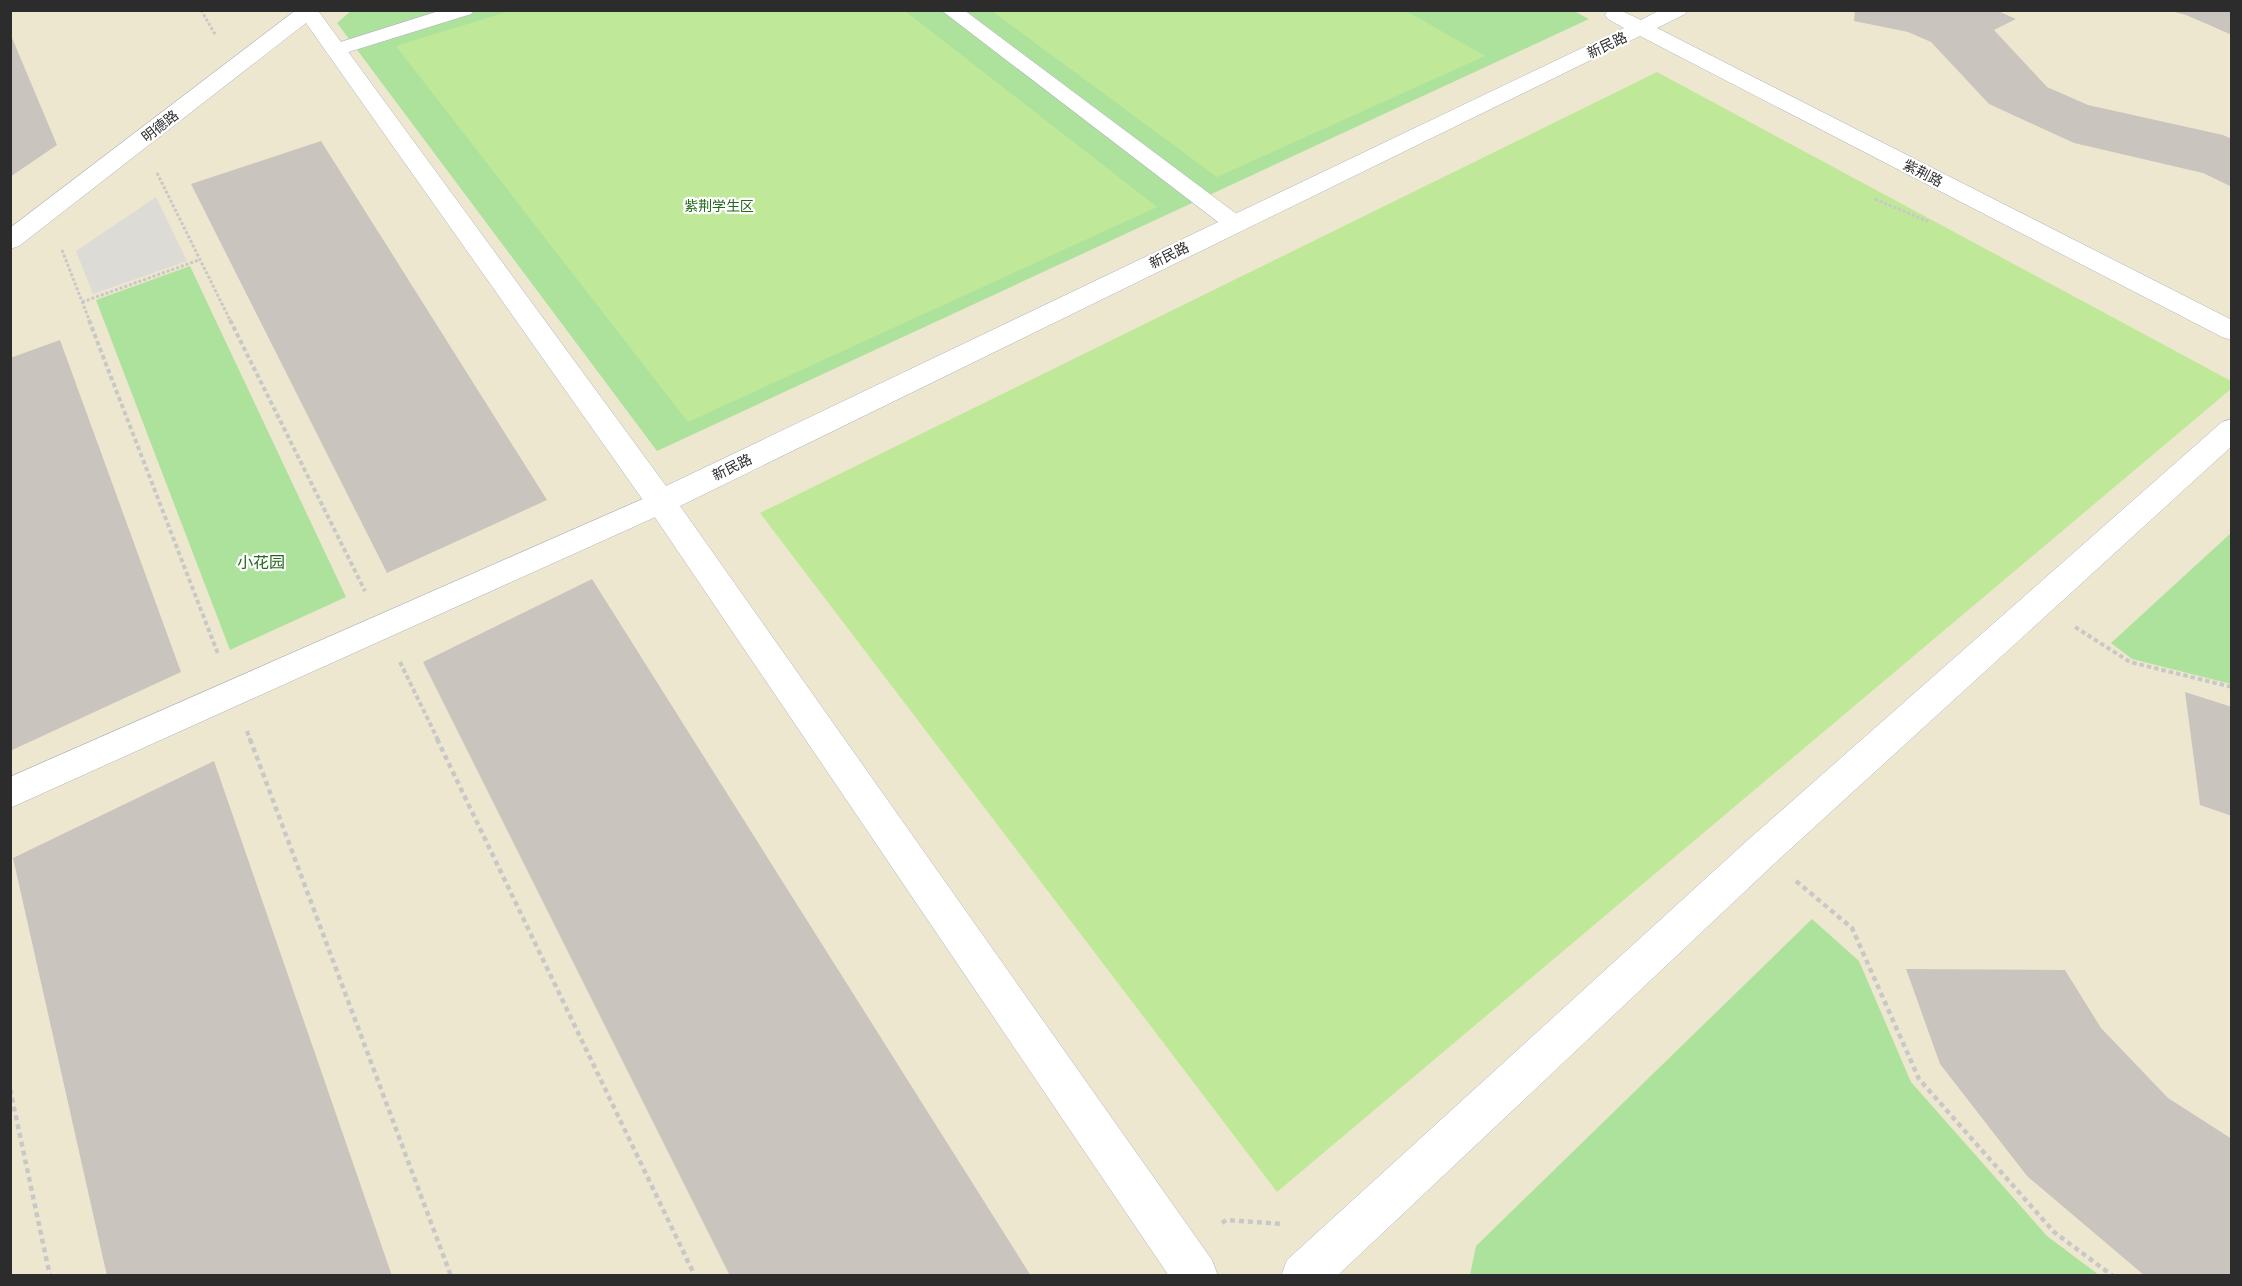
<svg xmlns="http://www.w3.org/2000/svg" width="2242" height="1286" font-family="'DM Sans','Noto Sans SC',sans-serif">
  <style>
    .education { fill: #eee7cf }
    .green { fill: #ade29d }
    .pitch { fill: #bfe999 }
    .plaza { fill: #dddbd6 }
    .building { fill: #c9c5be }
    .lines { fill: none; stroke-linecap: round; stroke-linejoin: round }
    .lane-casing { stroke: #b2b3bf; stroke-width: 1 }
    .street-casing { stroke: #b2b3bf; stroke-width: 1 }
    .path-far2 { stroke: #c8c8c8; stroke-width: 3; stroke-dasharray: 3 2; stroke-linecap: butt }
    .path-far1 { stroke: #c8c8c8; stroke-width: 4; stroke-dasharray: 4.5 3; stroke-linecap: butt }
    .path { stroke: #c8c8c8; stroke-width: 4.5; stroke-dasharray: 5 4; stroke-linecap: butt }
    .lane { fill: #fff; fill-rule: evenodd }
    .street { fill: #fff; fill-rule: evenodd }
    .labels { text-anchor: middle; stroke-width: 4.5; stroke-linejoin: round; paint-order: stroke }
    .far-street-label { font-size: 14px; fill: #2c2c2c; stroke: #fff }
    .far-park-label { font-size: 14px; fill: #24691c; stroke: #fff }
    .park-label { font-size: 16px; fill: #24691c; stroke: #fff }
  </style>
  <rect width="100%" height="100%" fill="#ede9df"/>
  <!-- education -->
  <path class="education" d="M11 11H2231V1275H11Z"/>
  <!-- green -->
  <path class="green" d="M352 10H1572L1589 19 657 451 337 23Z
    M190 266 346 597 230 650 96 300Z
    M2231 533V684L2132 659 2111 643Z
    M1812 919 1859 961 1911 1082 2047 1236 2099 1275H1470L1476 1246Z"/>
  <!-- pitch -->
  <path class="pitch" d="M510 11H905L1157 207 688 422 396 46Z
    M992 11H1406L1485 56 1217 177Z
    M1657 72 2231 381V389L1277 1192 760 513Z"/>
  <!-- plaza -->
  <path class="plaza" d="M156 197 187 261 93 294 76 251Z"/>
  <!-- building -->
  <path class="building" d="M1855 10H1996L2016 19 1994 30 2047 87 2088 105 2223 135 2232 139V187L2203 173 2074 143 1989 104 1931 42 1908 32 1854 21Z
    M2167 10H2232V35L2186 15Z
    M10 33 57 145 10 177Z
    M321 141 547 500 387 573 191 184Z
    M60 340 181 672 10 751V358Z
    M592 579 1031 1276H730L423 662Z
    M2185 692 2232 707V816L2200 805Z
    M214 761 392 1276H107L13 858Z
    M1906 969 2065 970 2101 1028 2168 1098 2232 1139V1276H2145L2027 1176 1940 1064Z"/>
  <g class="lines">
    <!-- lane casing -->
    <g class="lane-casing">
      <path id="lane" d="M442 10H474L471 14 342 54H328L325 50 328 46Z
        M941 10H964L1242 218 1246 223 1242 228 1234 230 1226 228Z
        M661 491 671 494 675 502 671 510 10 808V777Z"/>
    </g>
    <!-- street casing -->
    <g class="street-casing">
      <path id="street" d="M296 10H320L319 12 666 486 1624 28 1608 19 1605 15 1608 10 1622 11 1641 20 1660 10H1688L1685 14 1657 28 2232 320V340L2222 337 1640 36 680 506 1212 1260 1218 1276H1169L650 510 306 23 19 246 10 249V228Z
        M2232 419V446L1775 863 1337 1276H1281L1287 1260 1749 839 2222 422Z"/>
    </g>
    <!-- path-far2 -->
    <path class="path-far2" d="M201 10 216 36
      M157 173 231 322
      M1875 199 1927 221 1928 218
      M62 250 90 322
      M82 302 199 260"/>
    <!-- path-far1 -->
    <path class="path-far1" d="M89 320 218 654
      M230 320 365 591
      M2075 627 2130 662 2232 687
      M400 662 438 740
      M247 731 250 740"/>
    <!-- path -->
    <path class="path" d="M250 739 451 1276
      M437 739 695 1276
      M1796 881 1852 928 1919 1079 2054 1232 2113 1276
      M10 1089 50 1276
      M1222 1223 1226 1220 1282 1224"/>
    <!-- lane -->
    <use href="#lane" class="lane"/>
    <!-- street -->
    <use href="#street" class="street"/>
  </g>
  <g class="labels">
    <!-- far-street labels -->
    <g class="far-street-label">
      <text transform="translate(1607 45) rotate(-25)" y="5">新民路</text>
      <text transform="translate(160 126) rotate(-38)" y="5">明德路</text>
      <text transform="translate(1923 173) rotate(27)" y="5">紫荆路</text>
      <text transform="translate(1169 255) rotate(-26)" y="5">新民路</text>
      <text transform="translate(732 467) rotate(-26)" y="5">新民路</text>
    </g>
    <!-- far-park labels -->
    <g class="far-park-label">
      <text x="719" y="211">紫荆学生区</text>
    </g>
    <!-- park labels -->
    <g class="park-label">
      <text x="261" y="568">小花园</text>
    </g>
  </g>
  <!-- border -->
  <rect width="2242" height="1286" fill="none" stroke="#2c2c2c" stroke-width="24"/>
</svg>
